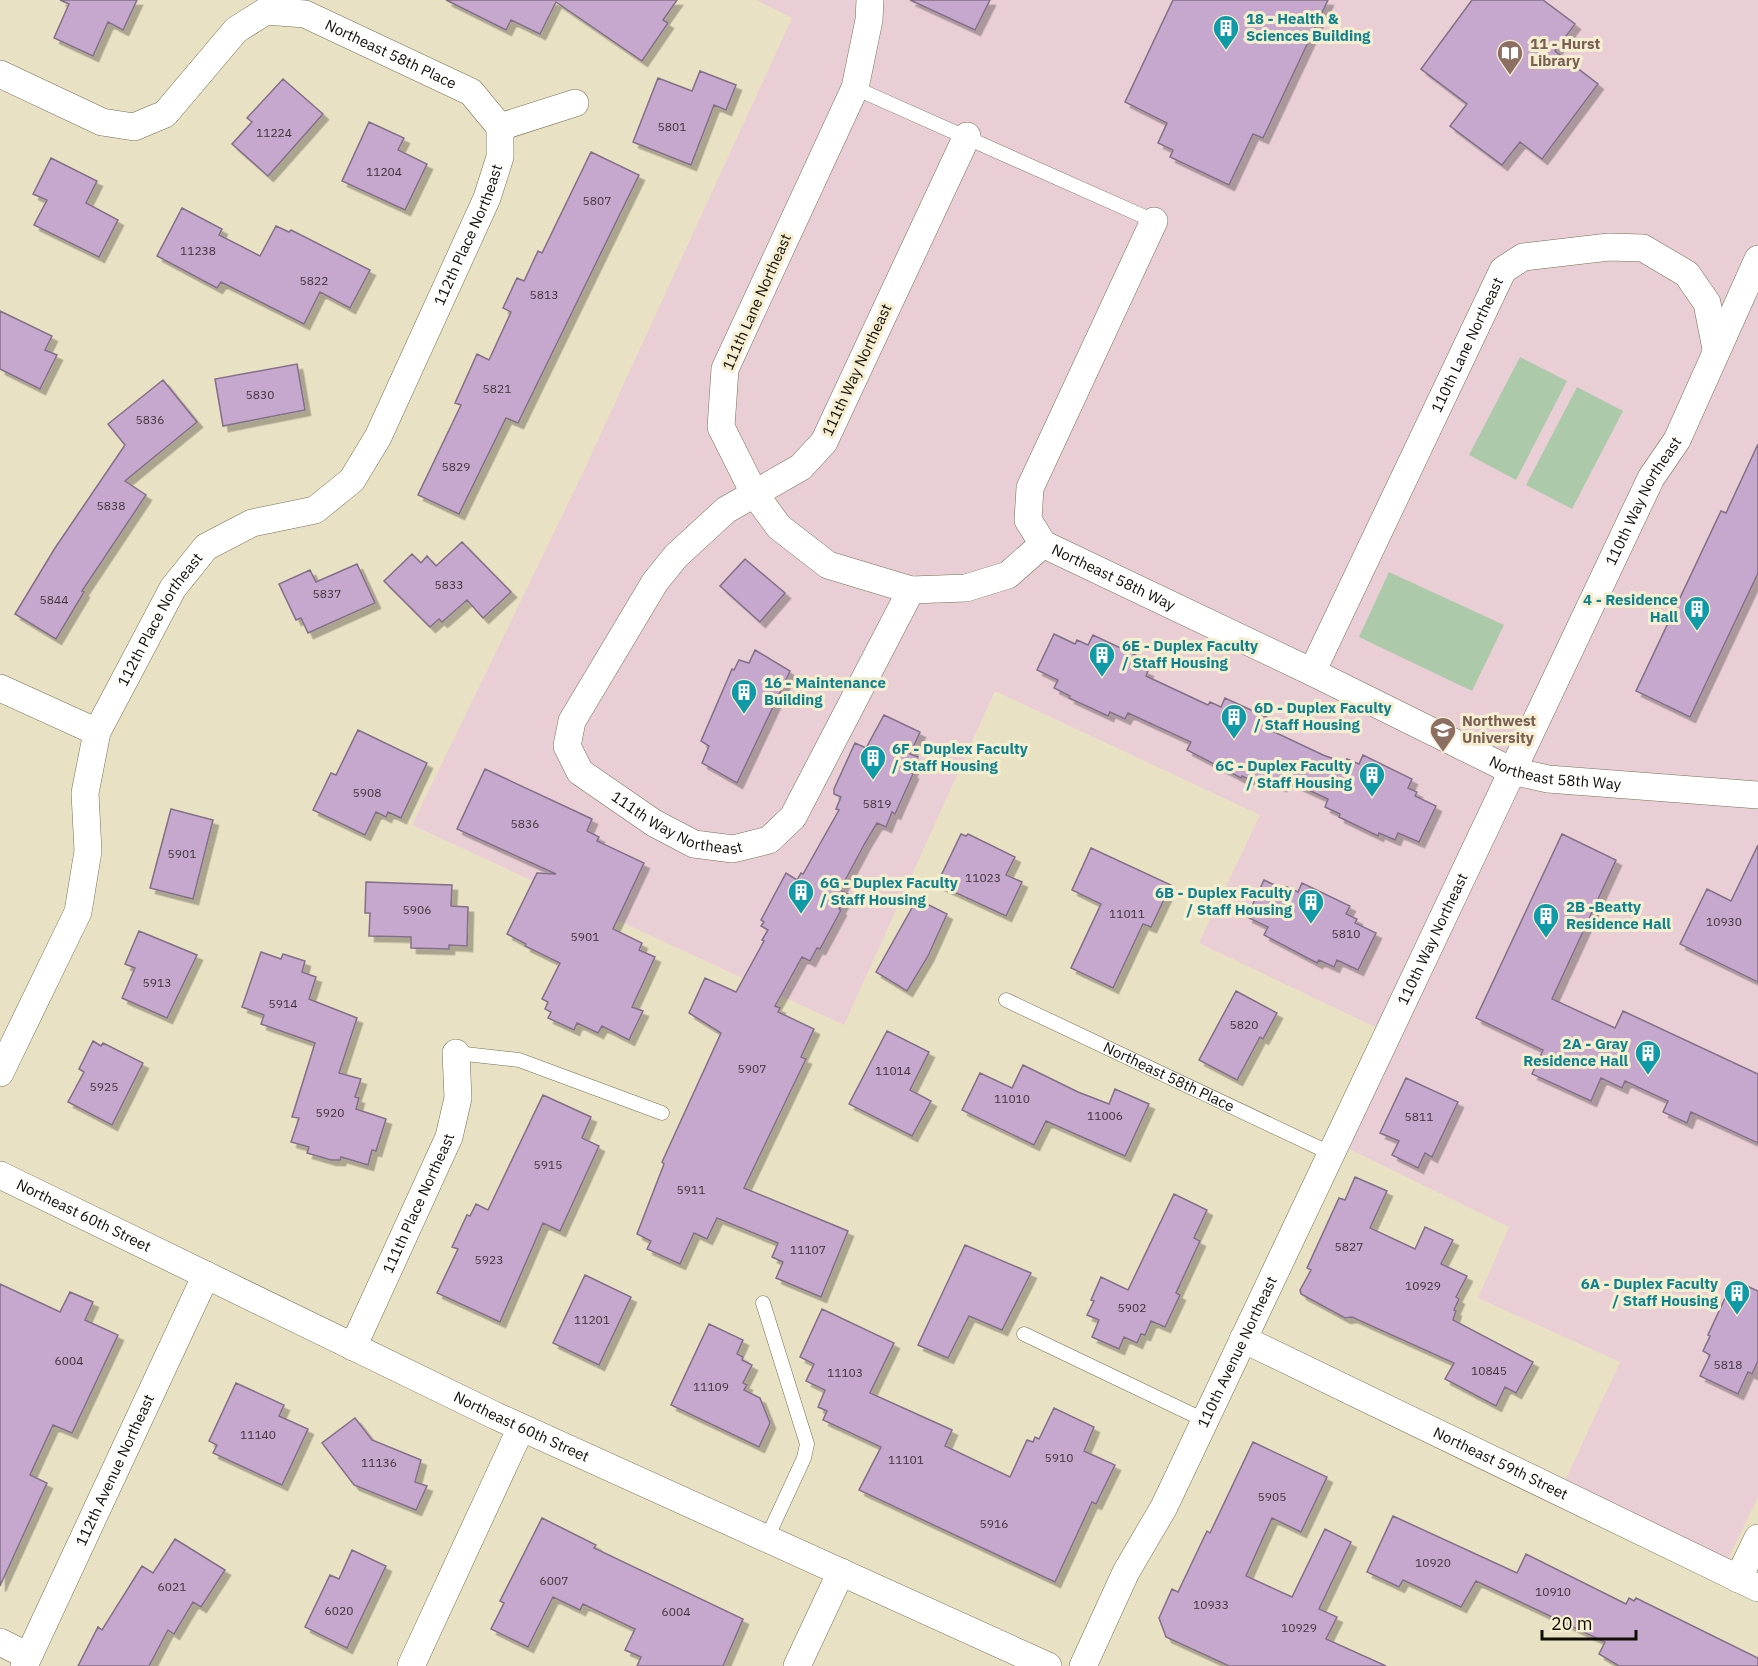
<svg xmlns="http://www.w3.org/2000/svg" width="1758" height="1666" font-family="'IBM Plex Sans',sans-serif">
  <style>
    .education { fill: #e9cfd5 }
    .green { fill: #acc9aa }
    .building { fill: #c6a7cd; stroke: #827087; stroke-width: 1.5; filter: url(#shadow) }
    .lines { fill: none; stroke-linecap: round; stroke-linejoin: round }
    .lane-casing { stroke: #776f54; stroke-width: 15 }
    .street-casing { stroke: #776f54; stroke-width: 28 }
    .lane { stroke: #fff; stroke-width: 14 }
    .street { stroke: #fff; stroke-width: 27 }
    .labels { text-anchor: middle; stroke-width: 6; stroke-linejoin: round; paint-order: stroke }
    .number-label { font-size: 12px; fill: #3e3436 }
    .culture-label { font-size: 15px; font-weight: bold; fill: #0d838f; stroke: #f6eed0; text-anchor: start }
    .education-label { font-size: 15px; font-weight: bold; fill: #785e54; stroke: #f6eed0; text-anchor: start }
    .street-label { font-size: 15px; fill: #110e04; stroke: #f6eed0 }
  </style>
  <defs>
    <filter id="shadow"><feDropShadow dx="5.5" dy="5.5" stdDeviation="0" flood-color="#0004"/></filter>
  </defs>
  <rect width="100%" height="100%" fill="#e9e1c3"/>
  <!-- education -->
  <path class="education" d="M756 0H1758V1497L1727 1561 1564 1483 1620 1362 1478 1298 1509 1227 1345 1147 1398 1038 1199 943 1260 815 995 691 844 1025 412 825 580 479 792 18Z"/>
  <!-- green -->
  <path class="green" d="M1520 357 1567 381 1516 480 1469 455Z
    M1577 387 1623 411 1572 509 1526 485Z
    M1389 572 1504 625 1472 691 1359 637Z"/>
  <!-- building -->
  <path class="building" d="M60 0H137L123 30 108 22 93 56 54 38 69 4Z
    M446 0H677L663 20 668 23 642 61 556 2 540 34 511 20 506 30Z
    M910 0H990L975 30Z
    M1173 0H1328L1263 138 1253 134 1229 185 1170 157 1173 150 1158 143 1167 123 1125 102Z
    M1472 0H1543L1575 24 1555 51 1598 84 1542 159 1520 142 1502 165 1450 126 1467 104 1421 69Z
    M700 71 736 85 726 110 714 105 691 165 633 142 658 78 692 91Z
    M283 79 323 114 268 176 232 144 252 122 247 118Z
    M369 122 404 138 398 150 427 164 405 210 342 181Z
    M591 152 639 175 518 423 506 418 459 514 418 495 461 405 455 403 477 354 489 360 511 312 503 308 517 278 524 281 538 251 542 253Z
    M51 158 97 181 86 203 118 220 99 257 34 225 47 200 33 194Z
    M182 208 222 229 219 235 260 256 276 226 289 232 291 230 370 270 350 308 320 292 304 324 221 282 217 288 157 256Z
    M0 311 52 336 45 350 57 355 40 389 0 369Z
    M297 364 305 410 223 426 215 379Z
    M163 380 197 422 125 481 146 495 82 591 84 592 56 639 15 614 55 548 125 445 108 424Z
    M1758 444V573L1690 717 1636 691 1721 511 1726 513Z
    M462 542 511 592 483 618 467 600 442 622 439 619 430 627 384 581 412 554 421 563 427 556 436 566Z
    M745 559 785 593 760 622 720 586Z
    M357 564 375 603 308 633 301 618 296 620 279 584 310 570 316 582Z
    M1054 634 1075 644 1077 640 1088 645 1093 635 1142 658 1138 667 1148 671 1146 676 1208 705 1210 702 1221 707 1225 698 1275 721 1270 730 1323 755 1345 763 1347 759 1359 764 1363 755 1412 779 1408 788 1417 792 1415 796 1436 806 1419 842 1398 833 1395 840 1379 833 1378 836 1339 817 1340 814 1325 807 1328 799 1284 779 1281 786 1261 776 1257 783 1242 776 1241 778 1187 750 1191 742 1128 713 1125 719 1110 712 1108 716 1069 698 1070 696 1054 688 1058 680 1037 670Z
    M755 650 790 671 737 783 702 763 709 746 701 741 732 669 734 670 739 660 749 663Z
    M884 715 920 732 910 754 918 757 911 772 913 774 895 814 892 812 886 827 877 823 865 843 840 890 848 894 839 909 841 910 820 949 817 948 810 961 802 957 775 1006 780 1008 778 1012 814 1029 801 1057 806 1059 744 1188 848 1231 821 1297 776 1278 783 1262 772 1257 778 1243 717 1218 707 1239 694 1233 680 1264 647 1249 651 1241 637 1234 664 1164 662 1162 721 1033 689 1013 705 978 736 992 764 941 762 940 768 930 761 926 764 922 761 920 786 873 797 880 801 873 803 874 839 810 836 809 841 797 834 794V789L855 743 866 748Z
    M358 730 427 763 401 818 388 812 386 817 376 812 365 835 313 810 331 773 336 775Z
    M485 769 592 819 587 831 599 837 597 841 644 863 613 929 642 943 639 950 655 957 632 1007 643 1011 629 1040 602 1026 598 1033 577 1023 574 1030 548 1018 551 1012 545 1009 548 1002 542 999 560 963 525 946 526 944 507 934 537 873 556 874 457 829Z
    M171 809 213 820 193 899 150 888Z
    M961 834 966 836 968 834 1015 857 1006 875 1022 882 1006 916 937 884Z
    M1562 834 1616 860 1552 999 1615 1028 1623 1011 1758 1074V1143L1691 1112 1687 1123 1663 1112 1668 1101 1625 1081 1622 1088 1601 1078 1591 1101 1532 1074 1543 1050 1476 1018Z
    M1758 845V982L1680 944 1707 889 1731 901Z
    M1091 848 1171 885 1151 927 1143 924 1113 988 1071 968 1101 904 1072 890Z
    M1264 880 1285 890 1287 887 1298 892 1302 883 1350 906 1346 914 1357 919 1355 923 1376 933 1358 970 1337 960 1334 967 1319 960 1317 963 1264 935 1268 927 1247 917Z
    M366 882 452 885 451 906 468 907 467 946 449 945V949L411 948V937L369 936 370 913H365Z
    M917 899 947 914 928 956 907 991 876 972Z
    M139 931 197 955 167 1018 122 998 135 968 125 964Z
    M261 952 281 959 283 954 305 961 302 972 316 977 309 999 357 1018 339 1073 361 1079 355 1097 359 1098 356 1109 386 1119 376 1151 372 1150 368 1165 341 1157 340 1160H331L307 1153 309 1147 291 1142 299 1118 292 1117 315 1043 261 1024 264 1015 242 1007Z
    M1236 991 1277 1013 1263 1039 1260 1037 1237 1080 1199 1060Z
    M887 1031 929 1052 910 1090 931 1101 912 1136 849 1104Z
    M93 1041 101 1046 103 1043 143 1063 112 1125 68 1102 84 1072 79 1069Z
    M1023 1065 1078 1092 1109 1104 1115 1089 1149 1104 1125 1156 1046 1121 1034 1145 962 1110 980 1073 1012 1088Z
    M1406 1078 1458 1102 1432 1157 1425 1153 1418 1168 1392 1155 1399 1141 1380 1133Z
    M543 1095 591 1117 582 1138 599 1146 560 1231 543 1223 500 1322 437 1293 458 1249 452 1247 467 1215 470 1216 476 1204 488 1210Z
    M1355 1177 1387 1191 1370 1228 1415 1249 1425 1227 1453 1240 1441 1264 1467 1276 1456 1297 1459 1299 1454 1310 1456 1311 1453 1320 1533 1362 1516 1393 1505 1387 1496 1406 1445 1379 1454 1363 1352 1317 1345 1318 1301 1294 1300 1290 1311 1270 1307 1268 1339 1198 1345 1200Z
    M1174 1194 1207 1210 1194 1238 1200 1241 1176 1293 1180 1295 1165 1327 1151 1321 1145 1335 1141 1334 1137 1343 1124 1337 1119 1349 1092 1337 1099 1320 1087 1315 1094 1301 1091 1300 1101 1277 1128 1290Z
    M965 1245 1031 1273 1002 1330 969 1316 948 1358 918 1345Z
    M585 1275 631 1297 599 1365 553 1343Z
    M1736 1281 1758 1291V1361L1752 1374 1748 1372 1738 1394 1700 1376 1710 1355 1703 1351 1710 1336 1708 1335 1726 1296 1729 1297Z
    M0 1284 60 1312 70 1292 93 1302 85 1320 118 1335 72 1433 53 1425 30 1475 47 1483 0 1586Z
    M822 1309 894 1343 870 1393 952 1430 945 1446 1010 1477 1027 1440 1033 1442 1035 1437 1039 1439 1054 1408 1094 1427 1084 1451 1115 1465 1096 1504 1092 1502 1055 1582 859 1490 881 1447 823 1420 827 1411 818 1407 825 1390 806 1381 814 1364 800 1357Z
    M709 1324 743 1340 737 1354 743 1357 742 1360 752 1365 743 1383 747 1385 744 1390 760 1398 770 1423 759 1447 671 1405Z
    M236 1383 284 1405 279 1416 308 1429 282 1485 213 1453 217 1445 209 1441Z
    M355 1418 372 1440 421 1460 415 1482 427 1486 416 1510 354 1485 322 1443Z
    M1253 1442 1327 1477 1301 1532 1272 1518 1246 1576 1292 1597 1325 1529 1351 1542 1319 1609 1337 1617 1326 1639 1386 1666H1229L1166 1637 1159 1618 1172 1589 1178 1592 1207 1531 1210 1533Z
    M1393 1516 1517 1573 1526 1554 1626 1604 1629 1598 1634 1601 1636 1598 1758 1658V1666H1619L1599 1654 1605 1642 1476 1581 1461 1607 1403 1580 1399 1587 1367 1572Z
    M542 1518 596 1545 594 1548 743 1619 723 1666H637L641 1657 625 1650 635 1629 583 1604 580 1610 553 1597 528 1647 491 1629 504 1603 500 1601Z
    M175 1539 225 1570 201 1607 193 1602 174 1634 168 1630 149 1666H78L98 1627 102 1630 142 1566 153 1573Z
    M352 1550 386 1566 347 1648 305 1627 330 1575 339 1579Z"/>
  <g class="lines">
    <!-- lane casing -->
    <g class="lane-casing">
      <g id="lane">
        <path d="M855 88 1154 221"/>
        <path id="s1" d="M1006 1000 1332 1154"/>
        <path d="M456 1053 519 1060 662 1113"/>
        <path d="M763 1303 807 1444 804 1458 767 1538"/>
        <path d="M1024 1334 1204 1420"/>
      </g>
    </g>
    <!-- street casing -->
    <g class="street-casing">
      <g id="street">
        <path d="M870 0 869 20 855 88 725 369 721 427 754 493 779 527 828 565 911 590"/>
        <path id="s2" d="M0 74 102 122 134 127 165 114 236 30 266 11 305 14 471 92 500 127"/>
        <path d="M500 127 575 103"/>
        <path id="s3" d="M967 136 824 442 801 467 726 510 676 556 655 582 572 721 567 746 580 772 654 823 694 844 733 849 769 840 793 817 911 590 966 588 1008 575 1043 544 1028 520 1030 488 1154 221"/>
        <path id="s4" d="M1043 544 1312 672 1512 771 1548 779 1758 795"/>
        <path id="s5" d="M1312 672 1503 270 1523 257 1609 247 1643 248 1687 274 1707 303 1716 349"/>
        <path d="M0 688 97 732"/>
        <path id="s6" d="M0 1073 78 912 88 851 85 793 97 732 173 588 206 547 252 523 315 510 352 480 378 437 487 198 500 157V127"/>
        <path id="s7" d="M0 1175 496 1416 1048 1666"/>
        <path id="s8" d="M1243 1339 1758 1588"/>
        <path id="s9" d="M353 1347 449 1137 458 1098 456 1053"/>
        <path d="M1738 1579 1758 1538"/>
        <path d="M0 1642 28 1656"/>
        <path id="s10" d="M24 1666 206 1275"/>
        <path d="M411 1666 521 1428"/>
        <path d="M797 1666 841 1572"/>
        <path id="s11" d="M1083 1666 1126 1572 1164 1507 1651 478 1677 440 1758 259"/>
      </g>
    </g>
    <!-- lane -->
    <use href="#lane" class="lane"/>
    <!-- street -->
    <use href="#street" class="street"/>
  </g>
  <!-- icons -->
  <defs>
    <g id="building-pin" transform="scale(1.35)"><path d="M0 17L-7.5 6A9.5 9.5 0 1 1 7.5 6Z" fill="#0f9aa8" stroke="#f6eed0"/><path d="M-4-6H4V6H1V3H-1V6H-4ZM-2.5-4.3h1.7v1.8h-1.7ZM.8-4.3h1.7v1.8H.8ZM-2.5-1h1.7V.8h-1.7ZM.8-1h1.7V.8H.8Z" fill="#fff"/></g>
    <g id="library-pin" transform="scale(1.35)"><path d="M0 17L-7.5 6A9.5 9.5 0 1 1 7.5 6Z" fill="#8d6e63" stroke="#f6eed0"/><path d="M-6-4Q-3-5.5-.7-3.5V5Q-3 3-6 4ZM6-4Q3-5.5 .7-3.5V5Q3 3 6 4Z" fill="#fff"/></g>
    <g id="university-pin" transform="scale(1.35)"><path d="M0 17L-7.5 6A9.5 9.5 0 1 1 7.5 6Z" fill="#8d6e63" stroke="#f6eed0"/><path d="M0-5L7-2L0 1L-7-2ZM-4 1L0 2.5L4 1V4Q0 6-4 4Z" fill="#fff"/></g>
  </defs>
  <g fill-rule="evenodd">
    <use href="#building-pin" x="1226" y="28"/>
    <use href="#library-pin" x="1510" y="53"/>
    <use href="#building-pin" x="1697" y="609"/>
    <use href="#building-pin" x="1102" y="655"/>
    <use href="#building-pin" x="744" y="692"/>
    <use href="#building-pin" x="1234" y="717"/>
    <use href="#university-pin" x="1443" y="730"/>
    <use href="#building-pin" x="873" y="758"/>
    <use href="#building-pin" x="1372" y="775"/>
    <use href="#building-pin" x="801" y="892"/>
    <use href="#building-pin" x="1311" y="902"/>
    <use href="#building-pin" x="1546" y="916"/>
    <use href="#building-pin" x="1648" y="1053"/>
    <use href="#building-pin" x="1737" y="1293"/>
  </g>
  <g class="labels">
    <!-- number labels -->
    <g class="number-label">
      <text x="672" y="131">5801</text>
      <text x="274" y="137">11224</text>
      <text x="384" y="176">11204</text>
      <text x="597" y="205">5807</text>
      <text x="198" y="255">11238</text>
      <text x="314" y="285">5822</text>
      <text x="544" y="299">5813</text>
      <text x="497" y="393">5821</text>
      <text x="260" y="399">5830</text>
      <text x="150" y="424">5836</text>
      <text x="456" y="471">5829</text>
      <text x="111" y="510">5838</text>
      <text x="449" y="589">5833</text>
      <text x="327" y="598">5837</text>
      <text x="54" y="604">5844</text>
      <text x="367" y="797">5908</text>
      <text x="877" y="808">5819</text>
      <text x="525" y="828">5836</text>
      <text x="182" y="858">5901</text>
      <text x="983" y="882">11023</text>
      <text x="417" y="914">5906</text>
      <text x="1127" y="918">11011</text>
      <text x="1724" y="926">10930</text>
      <text x="1346" y="938">5810</text>
      <text x="585" y="941">5901</text>
      <text x="157" y="987">5913</text>
      <text x="283" y="1008">5914</text>
      <text x="1244" y="1029">5820</text>
      <text x="752" y="1073">5907</text>
      <text x="893" y="1075">11014</text>
      <text x="104" y="1091">5925</text>
      <text x="1012" y="1103">11010</text>
      <text x="330" y="1117">5920</text>
      <text x="1105" y="1120">11006</text>
      <text x="1419" y="1121">5811</text>
      <text x="548" y="1169">5915</text>
      <text x="691" y="1194">5911</text>
      <text x="1349" y="1251">5827</text>
      <text x="808" y="1254">11107</text>
      <text x="489" y="1264">5923</text>
      <text x="1423" y="1290">10929</text>
      <text x="1132" y="1312">5902</text>
      <text x="592" y="1324">11201</text>
      <text x="69" y="1365">6004</text>
      <text x="1728" y="1369">5818</text>
      <text x="1489" y="1375">10845</text>
      <text x="845" y="1377">11103</text>
      <text x="711" y="1391">11109</text>
      <text x="258" y="1439">11140</text>
      <text x="1059" y="1462">5910</text>
      <text x="906" y="1464">11101</text>
      <text x="379" y="1467">11136</text>
      <text x="1272" y="1501">5905</text>
      <text x="994" y="1528">5916</text>
      <text x="1433" y="1567">10920</text>
      <text x="554" y="1585">6007</text>
      <text x="172" y="1591">6021</text>
      <text x="1553" y="1596">10910</text>
      <text x="1211" y="1609">10933</text>
      <text x="339" y="1615">6020</text>
      <text x="676" y="1616">6004</text>
      <text x="1299" y="1632">10929</text>
    </g>
    <!-- culture labels -->
    <g class="culture-label">
      <text x="1246" y="24">18 - Health &amp;<tspan x="1246" dy="17">Sciences Building</tspan></text>
      <text x="1678" y="605" text-anchor="end">4 - Residence<tspan x="1678" dy="17">Hall</tspan></text>
      <text x="1122" y="651">6E - Duplex Faculty<tspan x="1122" dy="17">/ Staff Housing</tspan></text>
      <text x="764" y="688">16 - Maintenance<tspan x="764" dy="17">Building</tspan></text>
      <text x="1254" y="713">6D - Duplex Faculty<tspan x="1254" dy="17">/ Staff Housing</tspan></text>
      <text x="892" y="754">6F - Duplex Faculty<tspan x="892" dy="17">/ Staff Housing</tspan></text>
      <text x="1352" y="771" text-anchor="end">6C - Duplex Faculty<tspan x="1352" dy="17">/ Staff Housing</tspan></text>
      <text x="820" y="888">6G - Duplex Faculty<tspan x="820" dy="17">/ Staff Housing</tspan></text>
      <text x="1292" y="898" text-anchor="end">6B - Duplex Faculty<tspan x="1292" dy="17">/ Staff Housing</tspan></text>
      <text x="1566" y="912">2B -Beatty<tspan x="1566" dy="17">Residence Hall</tspan></text>
      <text x="1628" y="1049" text-anchor="end">2A - Gray<tspan x="1628" dy="17">Residence Hall</tspan></text>
      <text x="1718" y="1289" text-anchor="end">6A - Duplex Faculty<tspan x="1718" dy="17">/ Staff Housing</tspan></text>
    </g>
    <!-- education labels -->
    <g class="education-label">
      <text x="1530" y="49">11 - Hurst<tspan x="1530" dy="17">Library</tspan></text>
      <text x="1462" y="726">Northwest<tspan x="1462" dy="17">University</tspan></text>
    </g>
    <!-- street labels -->
    <g class="street-label">
      <text dy="5" stroke="none"><textPath href="#s2" startOffset="458">Northeast 58th Place</textPath></text>
      <text dy="5" stroke="none"><textPath href="#s6" startOffset="1012">112th Place Northeast</textPath></text>
      <text transform="translate(757 302) rotate(-66)" y="5">111th Lane Northeast</text>
      <text dy="5" stroke="none"><textPath href="#s5" startOffset="362">110th Lane Northeast</textPath></text>
      <text transform="translate(857 370) rotate(-65)" y="5">111th Way Northeast</text>
      <text dy="5" stroke="none"><textPath href="#s11" startOffset="1293">110th Way Northeast</textPath></text>
      <text dy="5" stroke="none"><textPath href="#s4" startOffset="78">Northeast 58th Way</textPath></text>
      <text dy="5" stroke="none"><textPath href="#s6" startOffset="490">112th Place Northeast</textPath></text>
      <text dy="5" stroke="none"><textPath href="#s4" startOffset="564">Northeast 58th Way</textPath></text>
      <text dy="5" stroke="none"><textPath href="#s3" startOffset="888">111th Way Northeast</textPath></text>
      <text dy="5" stroke="none"><textPath href="#s11" startOffset="807">110th Way Northeast</textPath></text>
      <text dy="5" stroke="none"><textPath href="#s1" startOffset="180">Northeast 58th Place</textPath></text>
      <text dy="5" stroke="none"><textPath href="#s9" startOffset="158">111th Place Northeast</textPath></text>
      <text dy="5" stroke="none"><textPath href="#s7" startOffset="93">Northeast 60th Street</textPath></text>
      <text dy="5" stroke="none"><textPath href="#s11" startOffset="350">110th Avenue Northeast</textPath></text>
      <text dy="5" stroke="none"><textPath href="#s7" startOffset="579">Northeast 60th Street</textPath></text>
      <text dy="5" stroke="none"><textPath href="#s8" startOffset="286">Northeast 59th Street</textPath></text>
      <text dy="5" stroke="none"><textPath href="#s10" startOffset="216">112th Avenue Northeast</textPath></text>
    </g>
  </g>
  <!-- scale -->
  <path d="M1542 1630v9h94v-9" fill="none" stroke="#110e04" stroke-width="3"/>
  <text x="1551" y="1630" font-size="18" fill="#110e04" stroke="#f6eed0" stroke-width="4.5" paint-order="stroke">20 m</text>
</svg>
